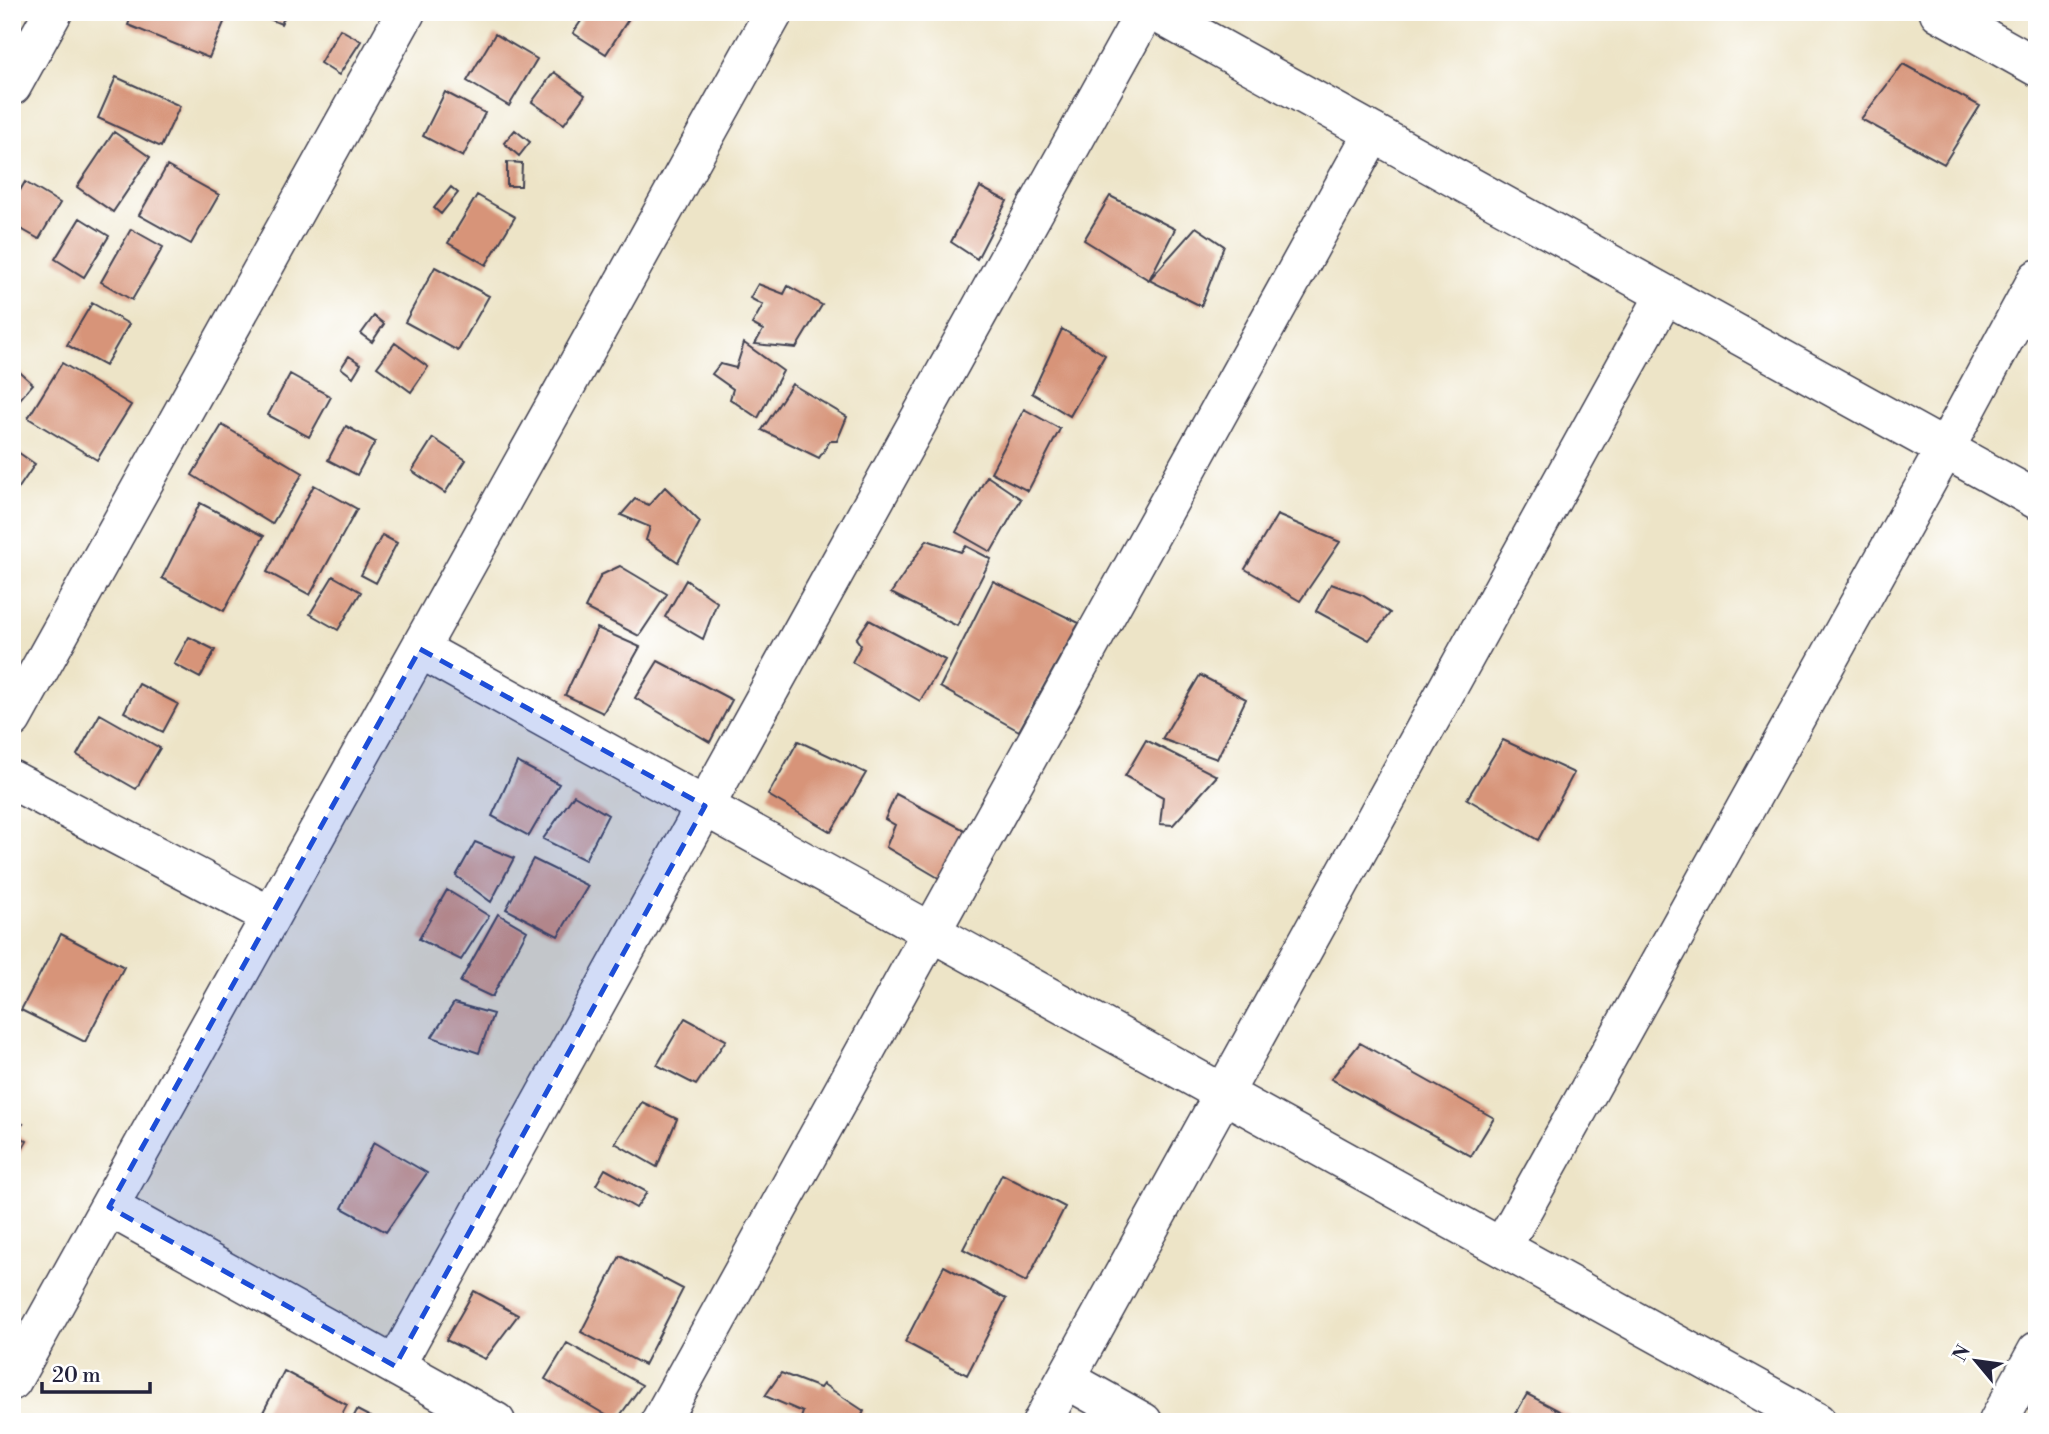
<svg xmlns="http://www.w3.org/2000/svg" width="2049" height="1434" font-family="'Libre Bodoni',serif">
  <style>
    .building { fill: #d79479 }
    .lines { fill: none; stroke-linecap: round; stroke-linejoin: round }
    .minor-casing { stroke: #403f50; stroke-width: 41 }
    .tertiary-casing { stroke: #403f50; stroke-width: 41 }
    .minor { stroke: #fff; stroke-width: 38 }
    .tertiary { stroke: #fff; stroke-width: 38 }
    .marked { fill: #1d4ed8; fill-opacity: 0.2; stroke: #1d4ed8; stroke-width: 5; stroke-dasharray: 14 9; stroke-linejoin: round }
  </style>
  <rect width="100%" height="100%" fill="#fff"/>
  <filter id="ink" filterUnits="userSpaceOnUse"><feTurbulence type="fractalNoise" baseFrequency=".0143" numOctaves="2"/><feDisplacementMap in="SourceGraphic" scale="14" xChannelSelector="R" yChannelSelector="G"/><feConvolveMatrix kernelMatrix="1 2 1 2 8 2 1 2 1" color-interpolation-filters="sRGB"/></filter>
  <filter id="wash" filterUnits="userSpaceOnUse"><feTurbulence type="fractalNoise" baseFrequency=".00686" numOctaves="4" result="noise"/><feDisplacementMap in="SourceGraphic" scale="28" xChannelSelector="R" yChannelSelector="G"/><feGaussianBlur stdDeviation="1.57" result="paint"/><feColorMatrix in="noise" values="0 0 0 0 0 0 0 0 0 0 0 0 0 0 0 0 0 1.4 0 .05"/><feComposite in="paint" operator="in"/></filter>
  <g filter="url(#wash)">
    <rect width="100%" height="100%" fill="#ede4c7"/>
    <g id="blocks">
      <!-- building -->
      <path class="building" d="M133 12H206L225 20 209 58 128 25Z
        M253 12H287L281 24Z
        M587 12H633L606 54 573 33Z
        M340 29 361 41 339 75 320 63Z
        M495 34 537 59 509 106 467 81Z
        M1903 64 1980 106 1944 164 1861 119Z
        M554 72 585 95 564 124 532 102Z
        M116 77 180 106 161 147 98 118Z
        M445 92 485 113 463 157 423 136Z
        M515 130 530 142 519 156 504 143Z
        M114 132 150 157 113 212 77 187Z
        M507 162 522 163 521 186H507Z
        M167 166 219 195 191 244 139 215Z
        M25 182 60 203 39 239 12 224V204Z
        M451 187 458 193 441 214 434 208Z
        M980 187 1007 201 977 259 951 242Z
        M477 195 515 217 486 265 448 243Z
        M1110 196 1175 229 1149 280 1084 240Z
        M80 218 109 236 84 277 55 259Z
        M1196 227 1224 246 1201 306 1149 280Z
        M131 229 163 247 132 300 101 282Z
        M435 267 489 296 458 351 405 322Z
        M758 284 784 294 788 286 822 305 796 348 755 344 763 330 752 324 763 305 750 298Z
        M92 303 129 324 105 366 67 345Z
        M374 316 384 324 372 342 361 334Z
        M1062 329 1105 355 1070 416 1032 393Z
        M395 343 428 367 411 392 377 367Z
        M744 343 783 371 758 418 730 399 733 389 712 374 720 364 736 368Z
        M349 356 361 364 353 377 341 368Z
        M62 363 131 405 97 460 28 418Z
        M12 365 33 384 12 408Z
        M290 374 331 397 309 437 268 415Z
        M792 384 847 417 837 441H830L819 458 762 430Z
        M1024 409 1060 429 1028 491 991 472Z
        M222 425 303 473 272 524 192 475Z
        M346 426 375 442 357 475 328 460Z
        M433 438 466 460 445 493 412 471Z
        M12 448 35 464 12 498Z
        M987 476 1021 499 991 552 956 532Z
        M314 485 357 509 310 595 267 572Z
        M665 487 700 522 678 562 646 540 650 527 621 515 635 499 649 505Z
        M200 503 264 536 224 611 162 578Z
        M1277 515 1340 542 1300 601 1245 569Z
        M382 535 397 543 376 583 361 575Z
        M927 540 961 552 966 546 991 559 957 626 891 593Z
        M620 566 667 594 639 636 585 608 601 575Z
        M333 576 361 592 338 630 310 614Z
        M686 580 717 602 703 639 665 617Z
        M993 581 1079 623 1019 731 940 687Z
        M1331 584 1362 595 1390 613 1369 640 1316 611Z
        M869 620 945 660 920 701 852 662 861 645 856 639Z
        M597 628 640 647 603 713 565 695Z
        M189 637 215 650 200 678 174 664Z
        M658 661 732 700 710 742 635 698Z
        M1200 675 1246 699 1217 759 1162 739Z
        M139 684 178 704 163 732 124 712Z
        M100 714 160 748 136 789 77 755Z
        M1146 740 1217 776 1173 825 1160 824 1163 797 1125 776Z
        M1503 740 1574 773 1538 840 1467 799Z
        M798 741 866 773 831 832 768 795Z
        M517 762 559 784 529 836 492 816Z
        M896 794 970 833 942 880 886 847 895 825 885 819Z
        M574 795 608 815 585 860 543 839Z
        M475 842 514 858 491 902 456 876Z
        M533 859 588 886 558 936 506 909Z
        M447 890 489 916 461 960 419 939Z
        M498 914 527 931 492 997 460 982Z
        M61 934 124 967 85 1042 21 1010Z
        M454 1003 493 1014 479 1053 432 1037Z
        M685 1018 726 1040 696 1085 657 1065Z
        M1360 1043 1494 1118 1471 1156 1331 1079Z
        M642 1102 677 1119 657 1167 615 1143Z
        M12 1118 23 1124 14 1132 27 1141 15 1162 12 1161Z
        M374 1142 427 1173 386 1232 342 1208Z
        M605 1169 647 1192 636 1208 596 1185Z
        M1002 1174 1065 1207 1026 1282 963 1249Z
        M620 1256 683 1289 644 1365 581 1332Z
        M944 1266 1006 1299 967 1375 905 1342Z
        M474 1291 518 1315 485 1359 446 1340Z
        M567 1343 642 1385 616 1421 545 1379Z
        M284 1371 347 1405 338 1422H258Z
        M781 1373 820 1388 823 1384 864 1411 859 1422 800 1421 803 1412 765 1396Z
        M1527 1394 1569 1416 1566 1422H1511Z
        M357 1410 380 1422H351Z"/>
    </g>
  </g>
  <g filter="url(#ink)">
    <use href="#blocks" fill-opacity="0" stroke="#403f50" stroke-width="2"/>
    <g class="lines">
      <!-- minor casing -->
      <g class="minor-casing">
        <path id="minor" d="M1939 12 2037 67
          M12 86 53 12
          M420 649 1817 1422
          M12 719 406 12
          M12 780 271 916
          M109 1207 496 1422
          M1502 1247 1945 449 2037 279
          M395 1366 1145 12
          M1066 1379 1143 1422
          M12 1381 774 12
          M660 1422 1373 133
          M1042 1422 1665 295
          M1998 1422 2037 1351"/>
      </g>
      <!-- tertiary casing -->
      <g class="tertiary-casing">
        <path id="tertiary" d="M1155 12 2037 500"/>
      </g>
      <!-- minor -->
      <use href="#minor" class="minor"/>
      <!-- tertiary -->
      <use href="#tertiary" class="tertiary"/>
    </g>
  </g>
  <!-- marked area -->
  <path class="marked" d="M420 649 705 806 395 1366 109 1207Z"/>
  <!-- margin -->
  <rect width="2049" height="1434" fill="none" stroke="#fff" stroke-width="42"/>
  <!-- north arrow -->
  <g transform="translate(1976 1361) rotate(299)" stroke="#ffffff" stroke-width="5" paint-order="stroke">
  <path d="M0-5L12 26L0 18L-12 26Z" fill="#22223b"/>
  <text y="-10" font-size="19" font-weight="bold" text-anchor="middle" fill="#22223b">N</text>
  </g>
  <!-- scale -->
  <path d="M42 1382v10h108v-10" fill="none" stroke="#22223b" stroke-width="3.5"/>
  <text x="52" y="1382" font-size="21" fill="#22223b" stroke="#ffffff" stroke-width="5" paint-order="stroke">20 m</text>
</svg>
